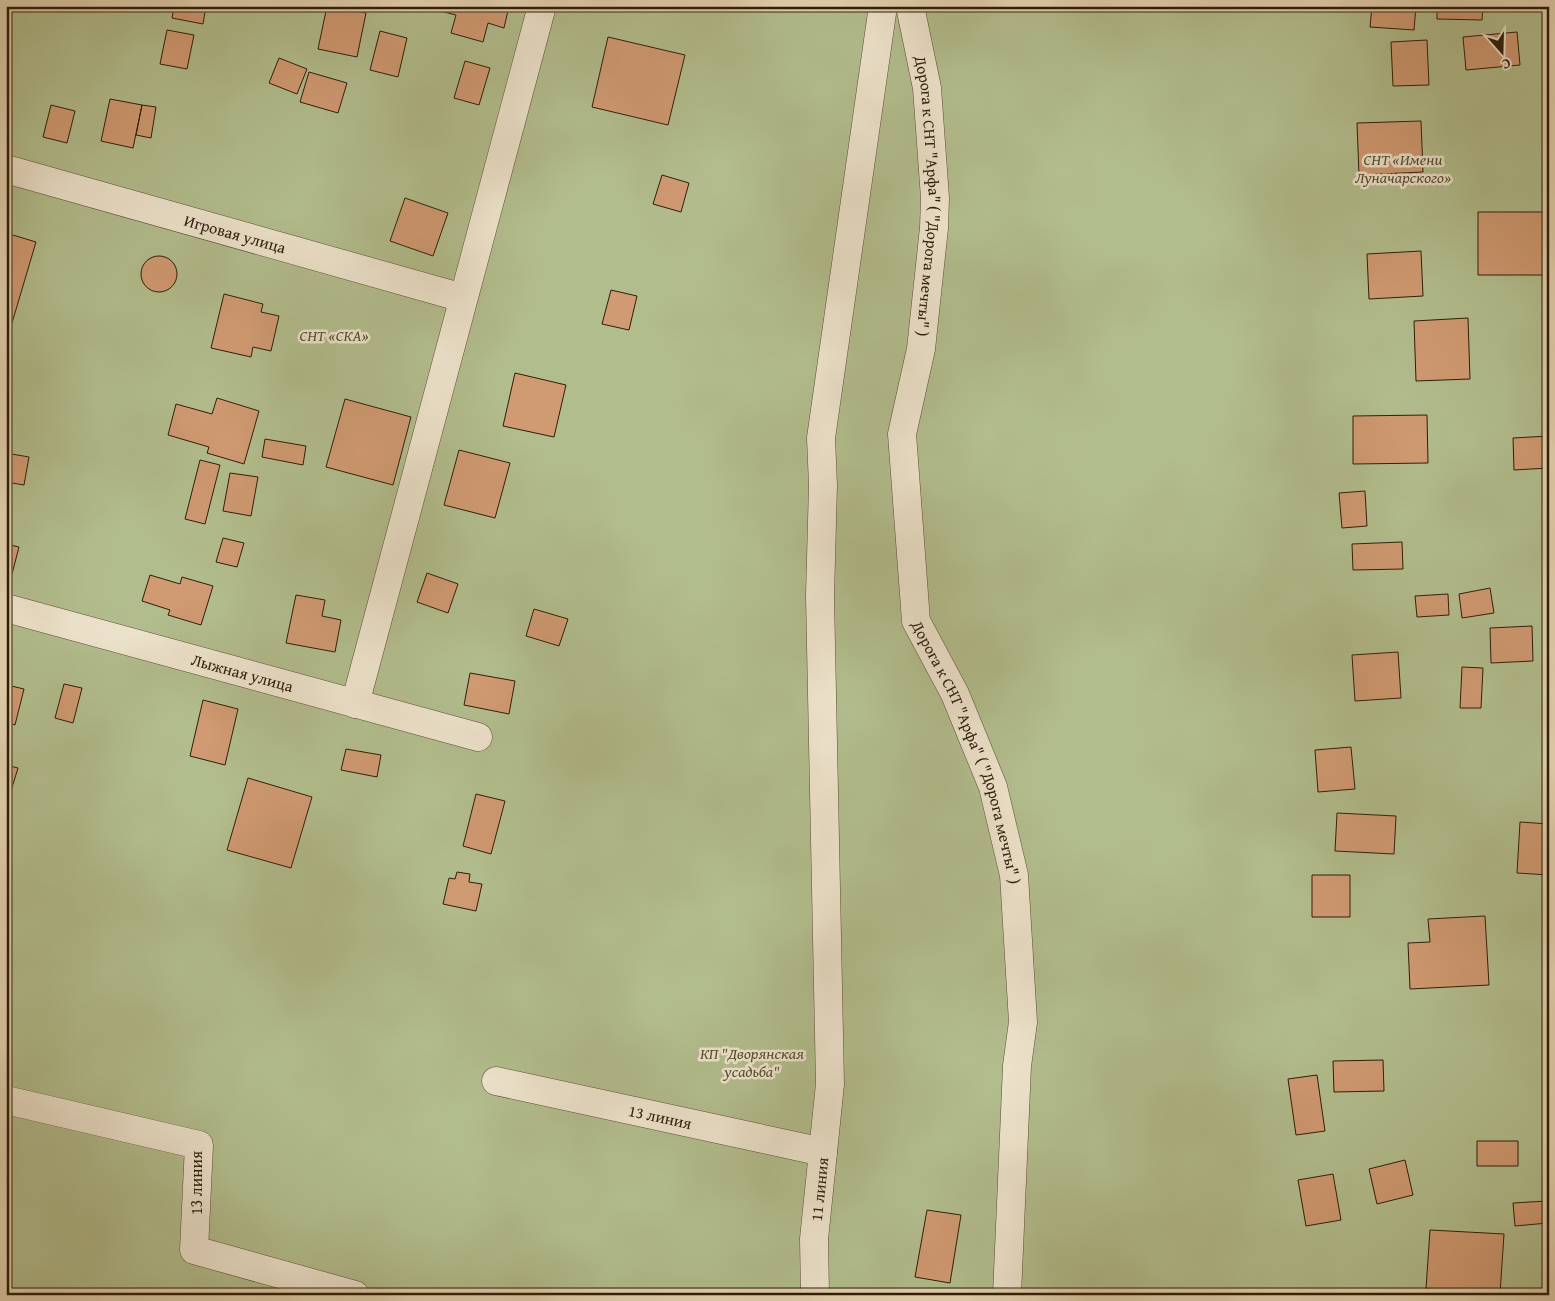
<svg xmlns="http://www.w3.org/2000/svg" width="1555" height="1301" font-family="'Gentium Book Plus',serif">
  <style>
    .green { fill: #b2bd8d; stroke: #706d4b }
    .building { fill: #d09a72; stroke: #2e1d09 }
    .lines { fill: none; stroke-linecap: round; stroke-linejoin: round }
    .street-casing { stroke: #5c4b33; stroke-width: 29 }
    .street { stroke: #ede3cc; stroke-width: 28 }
    .labels { text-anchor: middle; stroke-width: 5; stroke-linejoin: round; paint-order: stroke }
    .park-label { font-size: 16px; font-style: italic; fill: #564d31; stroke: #ede3cc }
    .street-label { font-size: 16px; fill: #2e1d09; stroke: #ede3cc }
  </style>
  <rect width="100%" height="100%" fill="#e4d4b1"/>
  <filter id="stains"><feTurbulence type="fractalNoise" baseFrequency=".004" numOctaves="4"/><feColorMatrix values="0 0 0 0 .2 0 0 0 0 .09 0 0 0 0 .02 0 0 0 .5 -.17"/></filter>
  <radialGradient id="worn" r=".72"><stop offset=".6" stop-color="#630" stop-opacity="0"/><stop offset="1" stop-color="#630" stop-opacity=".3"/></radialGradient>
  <!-- green -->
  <path class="green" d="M6 6H1549V1295H6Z"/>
  <!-- building -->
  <path class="building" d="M174 6H206L203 24 172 18Z
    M327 6 366 13 357 57 318 49Z
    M442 6H509L504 28 488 23 483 42 451 33 456 15 440 11Z
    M1372 6H1416L1414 30 1370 27Z
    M1437 6H1483L1482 20 1437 19Z
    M167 30 194 35 187 69 160 64Z
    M380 31 407 38 398 77 370 70Z
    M1517 32 1520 65 1466 70 1463 37Z
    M608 37 685 55 668 125 592 107Z
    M1427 40 1429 85 1393 86 1391 42Z
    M279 58 307 69 297 94 269 83Z
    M465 61 490 68 479 105 454 98Z
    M309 72 347 83 338 113 300 102Z
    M110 99 142 105 133 148 101 141Z
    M51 105 75 111 67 143 43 137Z
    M142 105 156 107 151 138 136 135Z
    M1421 121 1423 172 1359 175 1357 123Z
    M662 175 689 183 681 212 653 204Z
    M405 198 448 213 433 256 390 241Z
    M1478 212H1549V275H1478Z
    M6 233 36 242 9 333 6 332Z
    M1421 251 1423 296 1369 299 1367 254Z
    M141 274a18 18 0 1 1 36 0a18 18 0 1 1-36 0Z
    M611 290 637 296 629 330 602 324Z
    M224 294 263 304 261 312 279 316 271 351 253 347 251 357 211 348Z
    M1468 318 1470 379 1416 381 1414 321Z
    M515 373 566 385 554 437 503 426Z
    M217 398 259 411 244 464 207 453 209 447 168 435 176 404 212 414Z
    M345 399 411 417 393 485 326 467Z
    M1427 415 1428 463 1353 464V416Z
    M1549 436V468L1514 470 1513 438Z
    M265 439 306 446 303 465 262 457Z
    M459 450 510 463 495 518 444 505Z
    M6 453 29 457 24 485 6 482Z
    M200 460 220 465 205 524 185 519Z
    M230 473 258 477 251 516 223 511Z
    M1365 491 1367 526 1342 528 1339 493Z
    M223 538 244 543 237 567 216 562Z
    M1402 542 1403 569 1353 570 1352 544Z
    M6 544 19 547 12 574 6 572Z
    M427 573 458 584 448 613 417 602Z
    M150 575 180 584 182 577 213 586 201 625 168 615 170 610 142 601Z
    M1490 588 1494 613 1462 618 1459 594Z
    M1448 594 1449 615 1417 617 1415 596Z
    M296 595 325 600 322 616 341 620 335 652 286 643Z
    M534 609 568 619 559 646 526 636Z
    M1532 626 1533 661 1491 663 1490 628Z
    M1398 652 1401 698 1355 701 1352 655Z
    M1462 667 1483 668 1481 708H1460Z
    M6 672 10 673 7 685 24 689 15 725 6 722Z
    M470 673 515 681 509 714 464 705Z
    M1549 678V712H1545Z
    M64 684 82 688 73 723 55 718Z
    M203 700 238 709 225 765 190 756Z
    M1351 747 1355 789 1318 792 1315 750Z
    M346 749 381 755 377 777 341 770Z
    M6 765 18 768 6 807Z
    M248 778 312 797 291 868 227 850Z
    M476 794 505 801 491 854 463 846Z
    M1337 813 1396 816 1394 854 1335 851Z
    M1520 822 1549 824V875L1517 873Z
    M457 872 470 874 469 882 482 884 476 911 443 904 449 878 455 879Z
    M1312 875H1350V917H1312Z
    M1485 916 1489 985 1410 989 1408 943 1430 942 1428 919Z
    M1383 1060 1384 1091 1334 1092 1333 1061Z
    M1317 1075 1325 1131 1296 1135 1288 1079Z
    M1477 1141H1518V1166H1477Z
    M1405 1160 1413 1195 1377 1204 1369 1169Z
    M1333 1174 1341 1220 1306 1226 1298 1180Z
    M1547 1201 1548 1223 1515 1226 1513 1203Z
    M927 1210 961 1215 950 1283 915 1277Z
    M1430 1230 1504 1234 1500 1294 1426 1289Z"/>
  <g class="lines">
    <!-- street casing -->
    <g class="street-casing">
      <g id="street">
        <path id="s1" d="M910 6 927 88 935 198 934 228 921 349 902 434 916 621 955 694 993 787 1014 875 1023 1022 1017 1066 1007 1295"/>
        <path id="s2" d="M6 169 463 298"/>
        <path id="s3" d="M6 608 478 737"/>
        <path d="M355 704 542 6"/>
        <path id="s4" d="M496 1081 823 1152"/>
        <path d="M6 1100 199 1145 194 1250 355 1295"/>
        <path id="s5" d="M815 1295 814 1239 830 1084 820 596 823 485 821 438 883 6"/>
      </g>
    </g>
    <!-- street -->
    <use href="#street" class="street"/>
  </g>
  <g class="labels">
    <!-- park labels -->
    <g class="park-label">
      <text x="1403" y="165">СНТ «Имени<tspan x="1403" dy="18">Луначарского»</tspan></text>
      <text x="334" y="341">СНТ «СКА»</text>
      <text x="752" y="1059">КП "Дворянская<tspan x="752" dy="18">усадьба"</tspan></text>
    </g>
    <!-- street labels -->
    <g class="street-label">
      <text dy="6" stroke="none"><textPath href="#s1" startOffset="192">Дорога к СНТ "Арфа" ( "Дорога мечты" )</textPath></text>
      <text dy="6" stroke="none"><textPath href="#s2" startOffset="238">Игровая улица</textPath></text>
      <text dy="6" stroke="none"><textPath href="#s3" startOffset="245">Лыжная улица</textPath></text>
      <text dy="6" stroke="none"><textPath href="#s1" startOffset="762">Дорога к СНТ "Арфа" ( "Дорога мечты" )</textPath></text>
      <text dy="6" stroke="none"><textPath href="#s4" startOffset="168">13 линия</textPath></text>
      <text transform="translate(196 1183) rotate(-90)" y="6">13 линия</text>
      <text dy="6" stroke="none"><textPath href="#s5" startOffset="106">11 линия</textPath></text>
    </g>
  </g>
  <!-- margin -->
  <rect width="1555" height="1301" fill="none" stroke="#e4d4b1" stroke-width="25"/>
  <rect x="8" y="8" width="1540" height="1286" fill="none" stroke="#2e1d09" stroke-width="2.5"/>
  <rect x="12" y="12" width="1530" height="1276" fill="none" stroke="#2e1d09"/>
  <!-- north arrow -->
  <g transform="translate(1502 52) rotate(160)" stroke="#ede3cc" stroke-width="4" paint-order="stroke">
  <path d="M0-4L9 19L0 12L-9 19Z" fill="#2e1d09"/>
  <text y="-8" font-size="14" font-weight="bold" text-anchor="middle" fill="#2e1d09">С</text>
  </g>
  <rect width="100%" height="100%" filter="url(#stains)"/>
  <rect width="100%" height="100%" fill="url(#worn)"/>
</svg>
